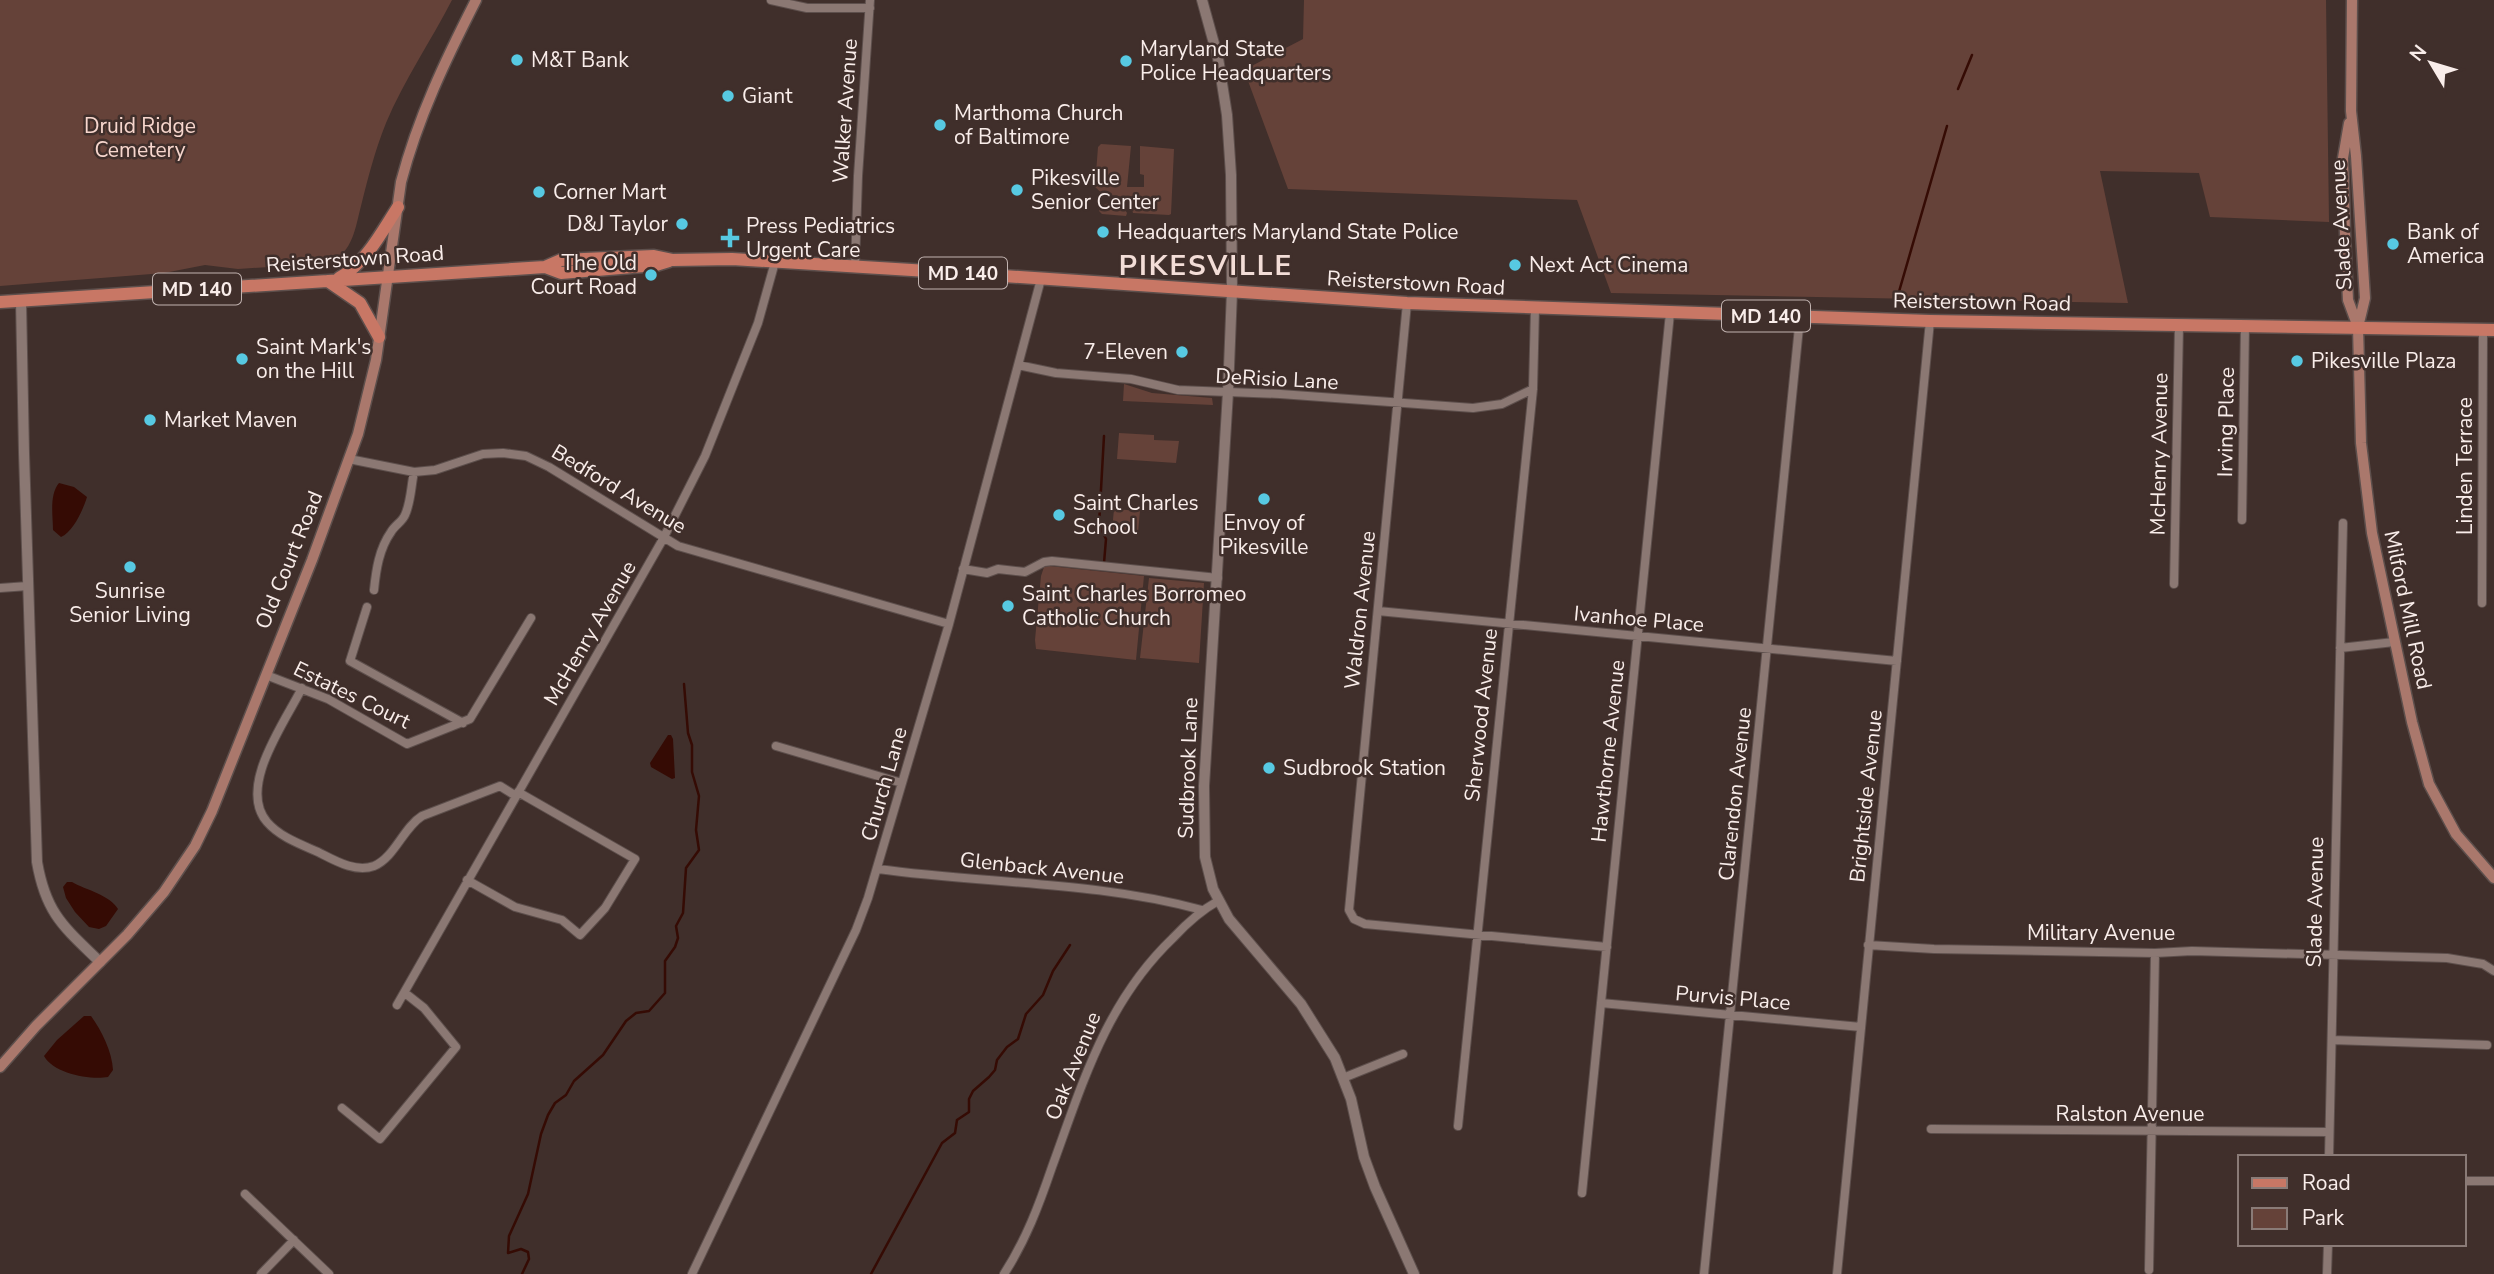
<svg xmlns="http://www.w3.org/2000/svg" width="2494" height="1274" font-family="'Nunito Sans',sans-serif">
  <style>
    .green { fill: #654239 }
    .water { fill: #350b04 }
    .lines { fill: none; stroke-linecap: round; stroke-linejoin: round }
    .stream { stroke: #350b04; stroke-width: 2.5 }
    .minor-casing { stroke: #5d4f4c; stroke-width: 10 }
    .tertiary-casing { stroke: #5d4f4c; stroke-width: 12 }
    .secondary-casing { stroke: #5d4f4c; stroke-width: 13 }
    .primary-casing { stroke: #5d4f4c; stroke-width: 15 }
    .minor { stroke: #8b7873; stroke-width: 8 }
    .tertiary { stroke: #8b7873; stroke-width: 10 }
    .secondary { stroke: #aa786c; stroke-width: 10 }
    .primary { stroke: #c87765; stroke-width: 12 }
    .poi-dot { fill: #57c9e2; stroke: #402f2b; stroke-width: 2.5 }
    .labels { text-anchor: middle; stroke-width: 5; stroke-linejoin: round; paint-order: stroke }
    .shield { fill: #402f2b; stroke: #c2b4b1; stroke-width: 2 }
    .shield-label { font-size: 19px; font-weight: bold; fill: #f9edea }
    .poi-label { font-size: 21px; fill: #f9edea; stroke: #402f2b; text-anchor: start }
    .street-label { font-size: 21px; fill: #f9edea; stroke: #402f2b }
    .park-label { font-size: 21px; fill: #f7d6cd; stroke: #402f2b }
    .district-label { font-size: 28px; font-weight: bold; letter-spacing: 2px; fill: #f3ddd7; stroke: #402f2b }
  </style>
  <rect width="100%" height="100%" fill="#402f2b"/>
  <!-- green -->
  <path class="green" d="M0 0H452C431 41 404 80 386 123 375 150 368 178 361 206 355 229 353 252 329 263L238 269 205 265 164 273 0 286Z
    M1304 0H2326L2329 222 2210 217 2199 173 2100 171 2128 303 1611 293 1577 200 1288 189 1244 70 1303 39Z
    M1101 144 1131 146 1127 187H1144V175L1140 174V146L1174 149 1171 214 1169 215 1133 213C1130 198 1119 193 1105 196L1095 187 1098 147Z
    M1114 201 1121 203 1127 213 1126 216 1102 214 1099 211 1101 206Z
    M1124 384 1152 393 1212 398 1213 405 1123 401Z
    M1119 433 1154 435V440L1179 441 1176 463 1117 459Z
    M1114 509 1140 511 1138 533 1112 530Z
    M1049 566 1144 576 1136 660 1036 649 1035 640 1041 576 1044 567Z
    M1149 578 1204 583 1199 663 1140 658Z"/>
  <!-- water -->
  <path class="water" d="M59 483 74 487 87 497C83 510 73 532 61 537L53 530C53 516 49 495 59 483Z
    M668 735H671L673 739 675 778 672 779 651 767 650 763Z
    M67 882H72C86 890 110 895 118 909L106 926 99 929 89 927 75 912 66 898 63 887Z
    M84 1016H91C102 1031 112 1052 113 1070L108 1077C90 1080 54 1074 44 1056L57 1040Z"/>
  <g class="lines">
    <!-- stream -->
    <path class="stream" d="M1958 89 1972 55
      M1896 302 1947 126
      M1104 436 1099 525 1106 539 1104 563
      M522 1274 529 1259 528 1252 521 1249 508 1253 509 1236 528 1194 541 1134 548 1115 555 1103 566 1095 574 1081 603 1055 626 1021 636 1013 649 1011 665 993V961L675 947 678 938 676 926 683 913 686 868 699 850 696 830 699 796 692 772V745L688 733 684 684
      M871 1274 942 1143 955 1133 957 1120 969 1112V1099L973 1091 989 1077 995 1070 997 1060 1007 1047 1018 1039 1026 1014 1043 995 1053 971 1070 945"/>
    <!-- minor casing -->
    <g class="minor-casing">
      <path id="minor" d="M771 0 807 8H870
        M855 267 858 176 870 0
        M1407 303 1349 910 1354 919 1365 924 1607 947
        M1018 365 1056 373 1131 379 1178 390 1280 394 1473 408 1502 404 1533 389
        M349 459 414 472 435 470 483 454 503 453 526 456 549 467 678 546 949 624
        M2242 520 2245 325
        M963 569 987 573 998 569 1025 572 1044 562 1052 561 1218 578
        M2174 584 2179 325
        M0 588 28 586
        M374 590C376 570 379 549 391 532 395 525 402 522 405 515 411 502 411 486 414 472
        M2482 603 2483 330
        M367 607 350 661 463 723
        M1378 611 1897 661
        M2340 648 2394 642
        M266 675 328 699 407 744 470 719 531 618
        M302 688C285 722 237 787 267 822 280 837 300 844 318 852 334 860 355 873 374 866 395 857 403 828 422 816L500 786 516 796
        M776 746 902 783
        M878 869C985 884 1096 881 1202 910
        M467 880 515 907 562 920 580 935 605 908 635 859 518 792
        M1868 945 1934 949 2155 953 2192 951 2447 958 2483 964 2494 971
        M1601 1003 1861 1027
        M397 1005 663 539 705 456 758 323 775 262
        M2332 1040 2487 1045
        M1343 1078 1403 1054
        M342 1108 380 1139 456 1047 424 1008 405 993
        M1458 1126 1533 389 1535 308
        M1931 1129 2329 1132
        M2329 1157 2343 523
        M2464 1181H2494
        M1582 1193 1670 313
        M245 1194 329 1274
        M2149 1270 2155 953
        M261 1274 294 1240
        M692 1274 856 930 868 898 949 624 1041 279
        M1004 1274C1026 1240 1039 1205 1052 1167 1083 1082 1106 1002 1173 938 1187 923 1200 911 1218 901
        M1704 1274 1800 317
        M1837 1274 1930 321
        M2327 1274 2328 1244"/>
    </g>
    <!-- tertiary casing -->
    <g class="tertiary-casing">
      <path id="tertiary" d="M1202 0 1218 58 1227 115 1231 175 1232 291 1228 392 1204 786 1205 857 1213 889 1229 919 1301 1004 1335 1058 1351 1099 1364 1157 1375 1187 1414 1274
        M21 301 24 453 37 862C46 914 64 927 100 962"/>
    </g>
    <!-- secondary casing -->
    <g class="secondary-casing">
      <path id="secondary" d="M2352 0 2351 111 2356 156 2365 298 2358 327 2361 443 2372 533 2412 722 2429 784 2456 834 2494 878
        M2349 123 2343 158 2345 233 2348 300 2358 327
        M0 1067 36 1026 127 935 164 892 195 846 212 811 312 560 358 434 376 360 401 182C418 117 446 59 476 0"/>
    </g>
    <!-- primary casing -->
    <g class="primary-casing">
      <path id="primary" d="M545 267 561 273 656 265 669 261
        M339 278C366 263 381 233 398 207
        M328 281 360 303 379 337
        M0 302 545 267 561 260 654 256 673 260 732 259 944 272 1407 303 1930 321 2494 330"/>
    </g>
    <!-- minor -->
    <use href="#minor" class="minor"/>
    <!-- tertiary -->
    <use href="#tertiary" class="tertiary"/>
    <!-- secondary -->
    <use href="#secondary" class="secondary"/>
    <!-- primary -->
    <use href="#primary" class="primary"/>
  </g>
  <!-- markers -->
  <g class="poi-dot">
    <circle cx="517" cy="60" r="7"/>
    <circle cx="1126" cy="61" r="7"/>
    <circle cx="728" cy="96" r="7"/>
    <circle cx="940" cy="125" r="7"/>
    <circle cx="1017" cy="190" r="7"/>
    <circle cx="539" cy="192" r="7"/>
    <circle cx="682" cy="224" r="7"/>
    <circle cx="1103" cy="232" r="7"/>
    <path d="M726.5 227.5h7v7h7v7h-7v7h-7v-7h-7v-7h7z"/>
    <circle cx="2393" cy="244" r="7"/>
    <circle cx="1515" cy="265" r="7"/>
    <circle cx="651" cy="275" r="7"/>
    <circle cx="1182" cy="352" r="7"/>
    <circle cx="242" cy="359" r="7"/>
    <circle cx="2297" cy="361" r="7"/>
    <circle cx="150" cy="420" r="7"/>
    <circle cx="1264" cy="499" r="7"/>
    <circle cx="1059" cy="515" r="7"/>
    <circle cx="130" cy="567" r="7"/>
    <circle cx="1008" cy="606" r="7"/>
    <circle cx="1269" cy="768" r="7"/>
  </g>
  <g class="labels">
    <!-- shield labels -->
    <g class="shield">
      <rect x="919" y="257.5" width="88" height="31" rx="5"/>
      <rect x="153" y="273.5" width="88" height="31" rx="5"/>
      <rect x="1722" y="300.5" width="88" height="31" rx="5"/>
    </g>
    <g class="shield-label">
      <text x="963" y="280">MD 140</text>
      <text x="197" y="296">MD 140</text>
      <text x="1766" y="323">MD 140</text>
    </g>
    <!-- poi labels -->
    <g class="poi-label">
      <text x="1140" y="56">Maryland State<tspan x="1140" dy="24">Police Headquarters</tspan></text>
      <text x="531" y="67">M&amp;T Bank</text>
      <text x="742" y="103">Giant</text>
      <text x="954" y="120">Marthoma Church<tspan x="954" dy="24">of Baltimore</tspan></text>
      <text x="1031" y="185">Pikesville<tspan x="1031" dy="24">Senior Center</tspan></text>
      <text x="553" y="199">Corner Mart</text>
      <text x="668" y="231" text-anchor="end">D&amp;J Taylor</text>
      <text x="746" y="233">Press Pediatrics<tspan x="746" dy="24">Urgent Care</tspan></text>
      <text x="1117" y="239">Headquarters Maryland State Police</text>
      <text x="2407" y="239">Bank of<tspan x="2407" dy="24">America</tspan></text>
      <text x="637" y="270" text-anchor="end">The Old<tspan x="637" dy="24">Court Road</tspan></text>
      <text x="1529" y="272">Next Act Cinema</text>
      <text x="256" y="354">Saint Mark's<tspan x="256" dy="24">on the Hill</tspan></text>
      <text x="1168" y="359" text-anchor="end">7-Eleven</text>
      <text x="2311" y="368">Pikesville Plaza</text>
      <text x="164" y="427">Market Maven</text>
      <text x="1073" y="510">Saint Charles<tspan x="1073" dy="24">School</tspan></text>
      <text x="1264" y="530" text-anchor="middle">Envoy of<tspan x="1264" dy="24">Pikesville</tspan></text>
      <text x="130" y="598" text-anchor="middle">Sunrise<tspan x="130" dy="24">Senior Living</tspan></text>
      <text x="1022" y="601">Saint Charles Borromeo<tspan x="1022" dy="24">Catholic Church</tspan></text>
      <text x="1283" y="775">Sudbrook Station</text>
    </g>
    <!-- street labels -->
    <g class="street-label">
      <text transform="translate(845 111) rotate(-86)" y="7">Walker Avenue</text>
      <text transform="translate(2341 225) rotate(-93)" y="7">Slade Avenue</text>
      <text transform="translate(355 259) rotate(-4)" y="7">Reisterstown Road</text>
      <text transform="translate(1416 283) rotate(3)" y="7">Reisterstown Road</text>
      <text transform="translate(1982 302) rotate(1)" y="7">Reisterstown Road</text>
      <text transform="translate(1277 379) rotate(3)" y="7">DeRisio Lane</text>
      <text transform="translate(2226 422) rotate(-89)" y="7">Irving Place</text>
      <text transform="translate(2159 454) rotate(-89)" y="7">McHenry Avenue</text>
      <text transform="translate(2465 466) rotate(-90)" y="7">Linden Terrace</text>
      <text transform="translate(619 489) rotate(31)" y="7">Bedford Avenue</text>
      <text transform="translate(289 560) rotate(-68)" y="7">Old Court Road</text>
      <text transform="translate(1360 610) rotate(-84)" y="7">Waldron Avenue</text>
      <text transform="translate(2408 610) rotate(78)" y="7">Milford Mill Road</text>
      <text transform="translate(1639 619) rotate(5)" y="7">Ivanhoe Place</text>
      <text transform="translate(590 633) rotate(-60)" y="7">McHenry Avenue</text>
      <text transform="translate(352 695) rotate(26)" y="7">Estates Court</text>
      <text transform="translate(1481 715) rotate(-84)" y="7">Sherwood Avenue</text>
      <text transform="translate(1608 751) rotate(-84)" y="7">Hawthorne Avenue</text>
      <text transform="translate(1188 768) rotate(-88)" y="7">Sudbrook Lane</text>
      <text transform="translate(884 784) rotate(-74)" y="7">Church Lane</text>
      <text transform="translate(1735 794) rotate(-84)" y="7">Clarendon Avenue</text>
      <text transform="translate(1866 796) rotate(-84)" y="7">Brightside Avenue</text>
      <text transform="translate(1042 868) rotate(6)" y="7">Glenback Avenue</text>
      <text transform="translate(2315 902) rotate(-89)" y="7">Slade Avenue</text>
      <text x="2101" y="940">Military Avenue</text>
      <text transform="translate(1733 998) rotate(5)" y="7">Purvis Place</text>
      <text transform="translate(1073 1066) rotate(-68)" y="7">Oak Avenue</text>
      <text x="2130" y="1121">Ralston Avenue</text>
    </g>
    <!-- park labels -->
    <g class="park-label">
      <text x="140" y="133">Druid Ridge<tspan x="140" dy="24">Cemetery</tspan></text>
    </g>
    <!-- district labels -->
    <g class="district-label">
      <text x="1206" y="275">PIKESVILLE</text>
    </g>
  </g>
  <!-- legend -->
  <rect x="2238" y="1155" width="228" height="91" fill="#402f2b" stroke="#8a7b77" stroke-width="2"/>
  <rect x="2252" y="1178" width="35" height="10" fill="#c87765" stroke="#8a7b77" stroke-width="2"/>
  <text x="2302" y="1190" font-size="21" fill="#f9edea">Road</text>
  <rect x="2252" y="1208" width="35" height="21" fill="#654239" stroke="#8a7b77" stroke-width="2"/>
  <text x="2302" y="1225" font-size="21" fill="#f9edea">Park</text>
  <!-- north arrow -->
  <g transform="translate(2431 63) rotate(308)" stroke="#402f2b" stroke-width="5" paint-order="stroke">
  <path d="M0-5L12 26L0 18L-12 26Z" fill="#f9edea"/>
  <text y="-10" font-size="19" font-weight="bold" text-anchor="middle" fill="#f9edea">N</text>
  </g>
</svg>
